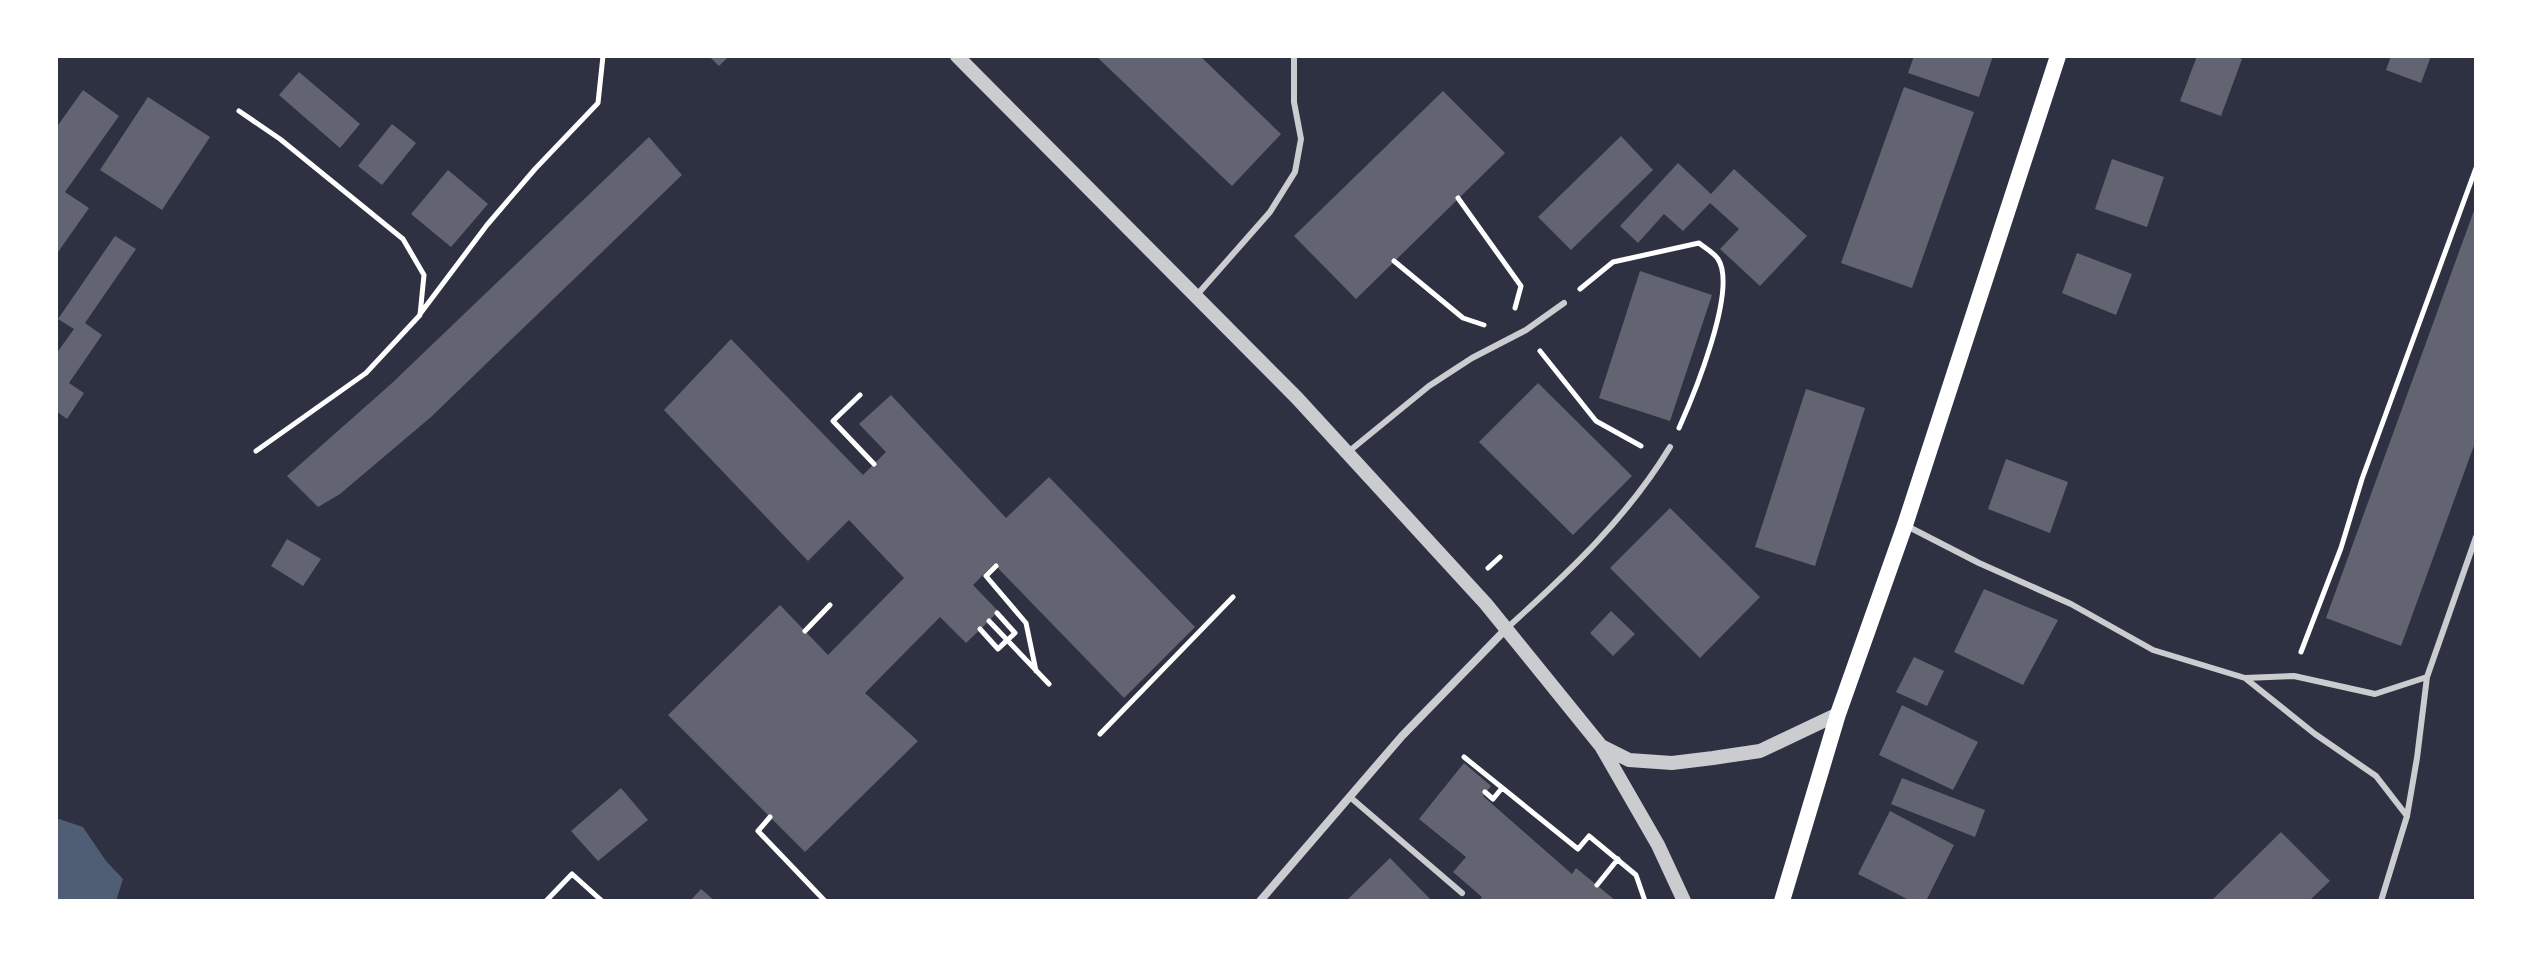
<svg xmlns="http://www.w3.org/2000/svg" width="2532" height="957" font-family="Lora,serif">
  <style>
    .water { fill: #4f5d75 }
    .building { fill: #626471 }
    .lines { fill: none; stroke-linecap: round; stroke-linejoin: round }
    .path { stroke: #fff; stroke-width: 5 }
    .service { stroke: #caccd0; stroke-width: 6 }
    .minor { stroke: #caccd0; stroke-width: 8 }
    .tertiary { stroke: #caccd0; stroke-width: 14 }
    .secondary { stroke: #fff; stroke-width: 16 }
  </style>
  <rect width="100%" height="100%" fill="#2d3142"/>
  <!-- water -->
  <path class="water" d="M56 818 83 827 106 861 123 879 116 901H56Z"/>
  <!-- building -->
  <path class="building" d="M709 56H729L719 66Z
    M1096 56H1200L1281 134 1232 186Z
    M1914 56H1993L1979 97 1908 73Z
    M2197 56H2235L2242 59 2221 116 2180 101Z
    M2391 56H2431L2421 83 2386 70Z
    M299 72 360 124 340 148 279 95Z
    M1904 87 1974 112 1912 288 1841 263Z
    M83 90 119 116 65 192 89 208 56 255V128Z
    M1443 91 1505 153 1356 299 1294 236Z
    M148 97 210 137 162 210 100 170Z
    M392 124 416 143 382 185 358 166Z
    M1621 136 1653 170 1571 250 1538 217Z
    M649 137 682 175 431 417 340 494 318 507 287 476 391 384Z
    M2112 159 2164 177 2147 227 2095 209Z
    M1678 163 1711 194 1734 169 1807 236 1760 286 1720 249 1739 229 1710 203 1683 231 1664 214 1638 243 1620 226Z
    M448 170 488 204 451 247 411 214Z
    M2476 205V440L2401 646 2326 618Z
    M115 236 136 249 85 323 102 335 69 383 84 393 67 419 56 411V354L74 329 58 319Z
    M2077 253 2132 274 2116 315 2062 293Z
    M1640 271 1712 295 1670 421 1599 398Z
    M731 339 863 475 886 452 859 424 891 395 1006 518 1049 477 1195 627 1124 698 994 564 973 585 998 611 989 621 966 643 940 617 865 693 918 741 805 852 668 715 780 605 828 655 904 578 849 520 808 561 664 410Z
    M1538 383 1632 476 1573 535 1479 442Z
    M1806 389 1865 408 1815 566 1755 547Z
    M2006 459 2068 482 2050 533 1988 509Z
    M1670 508 1760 597 1700 658 1610 568Z
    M287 539 321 559 303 586 271 566Z
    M1984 589 2058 620 2023 685 1954 652Z
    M1611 611 1635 634 1613 656 1590 633Z
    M1914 657 1944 671 1927 706 1896 692Z
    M1902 705 1978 742 1953 790 1879 755Z
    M1464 763 1491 786 1483 796 1572 874 1576 868 1616 901H1479L1482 897 1453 872 1466 857 1419 819Z
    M1902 778 1985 810 1975 837 1891 804Z
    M621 788 648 820 598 861 571 831Z
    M1890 811 1954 845 1926 901H1911L1858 874Z
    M2281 832 2330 881 2309 901H2211Z
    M1390 858 1432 901H1346Z
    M701 889 715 901H690Z"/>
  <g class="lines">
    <!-- path -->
    <path class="path" d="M239 111 280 139 403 239 424 275 420 315 366 373 256 451
      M1458 198 1521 286 1515 308
      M1394 261 1463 318 1484 325
      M1580 289 1613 262 1699 243C1705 248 1714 253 1718 259 1738 289 1693 397 1679 428
      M420 314 487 225 535 169 598 103 603 56
      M1540 351 1596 421 1641 446
      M860 395 833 421 874 464
      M996 566 986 576 1026 623 1036 671
      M1488 568 1500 557
      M997 613 1015 633 998 649 1007 640
      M989 621 1049 684
      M980 629 998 649
      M805 631 830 605
      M2301 652 2341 548 2362 479 2476 168
      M1100 734 1233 597
      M1464 757 1578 849 1589 836 1636 875 1645 901
      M1485 792 1493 799 1502 788
      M770 817 758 831 825 901
      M1597 885 1618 859
      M546 901 572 874 602 901"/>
    <!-- service -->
    <path class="service" d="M1196 296 1270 212 1295 172 1301 139 1294 102V56
      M1347 453 1429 386 1472 358 1526 330 1564 303
      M1905 525 1979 563 2071 604 2153 650 2245 678 2315 734 2376 776 2407 816
      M1507 628C1568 573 1627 518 1670 447
      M2245 678 2294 676 2375 694 2427 677
      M1350 797 1462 893
      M2381 901 2407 816 2417 758 2427 677 2476 537"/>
    <!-- minor -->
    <path class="minor" d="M1260 901 1402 736 1506 629"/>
    <!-- tertiary -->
    <path class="tertiary" d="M957 56 1297 398 1486 604 1601 746 1658 845 1684 901
      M1603 747 1629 760 1672 763 1713 758 1760 751 1838 714"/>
    <!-- secondary -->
    <path class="secondary" d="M1782 901 1838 714 1905 525 2058 56"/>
  </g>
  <!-- border -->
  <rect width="2532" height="957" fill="none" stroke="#ffffff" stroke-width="116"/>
</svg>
